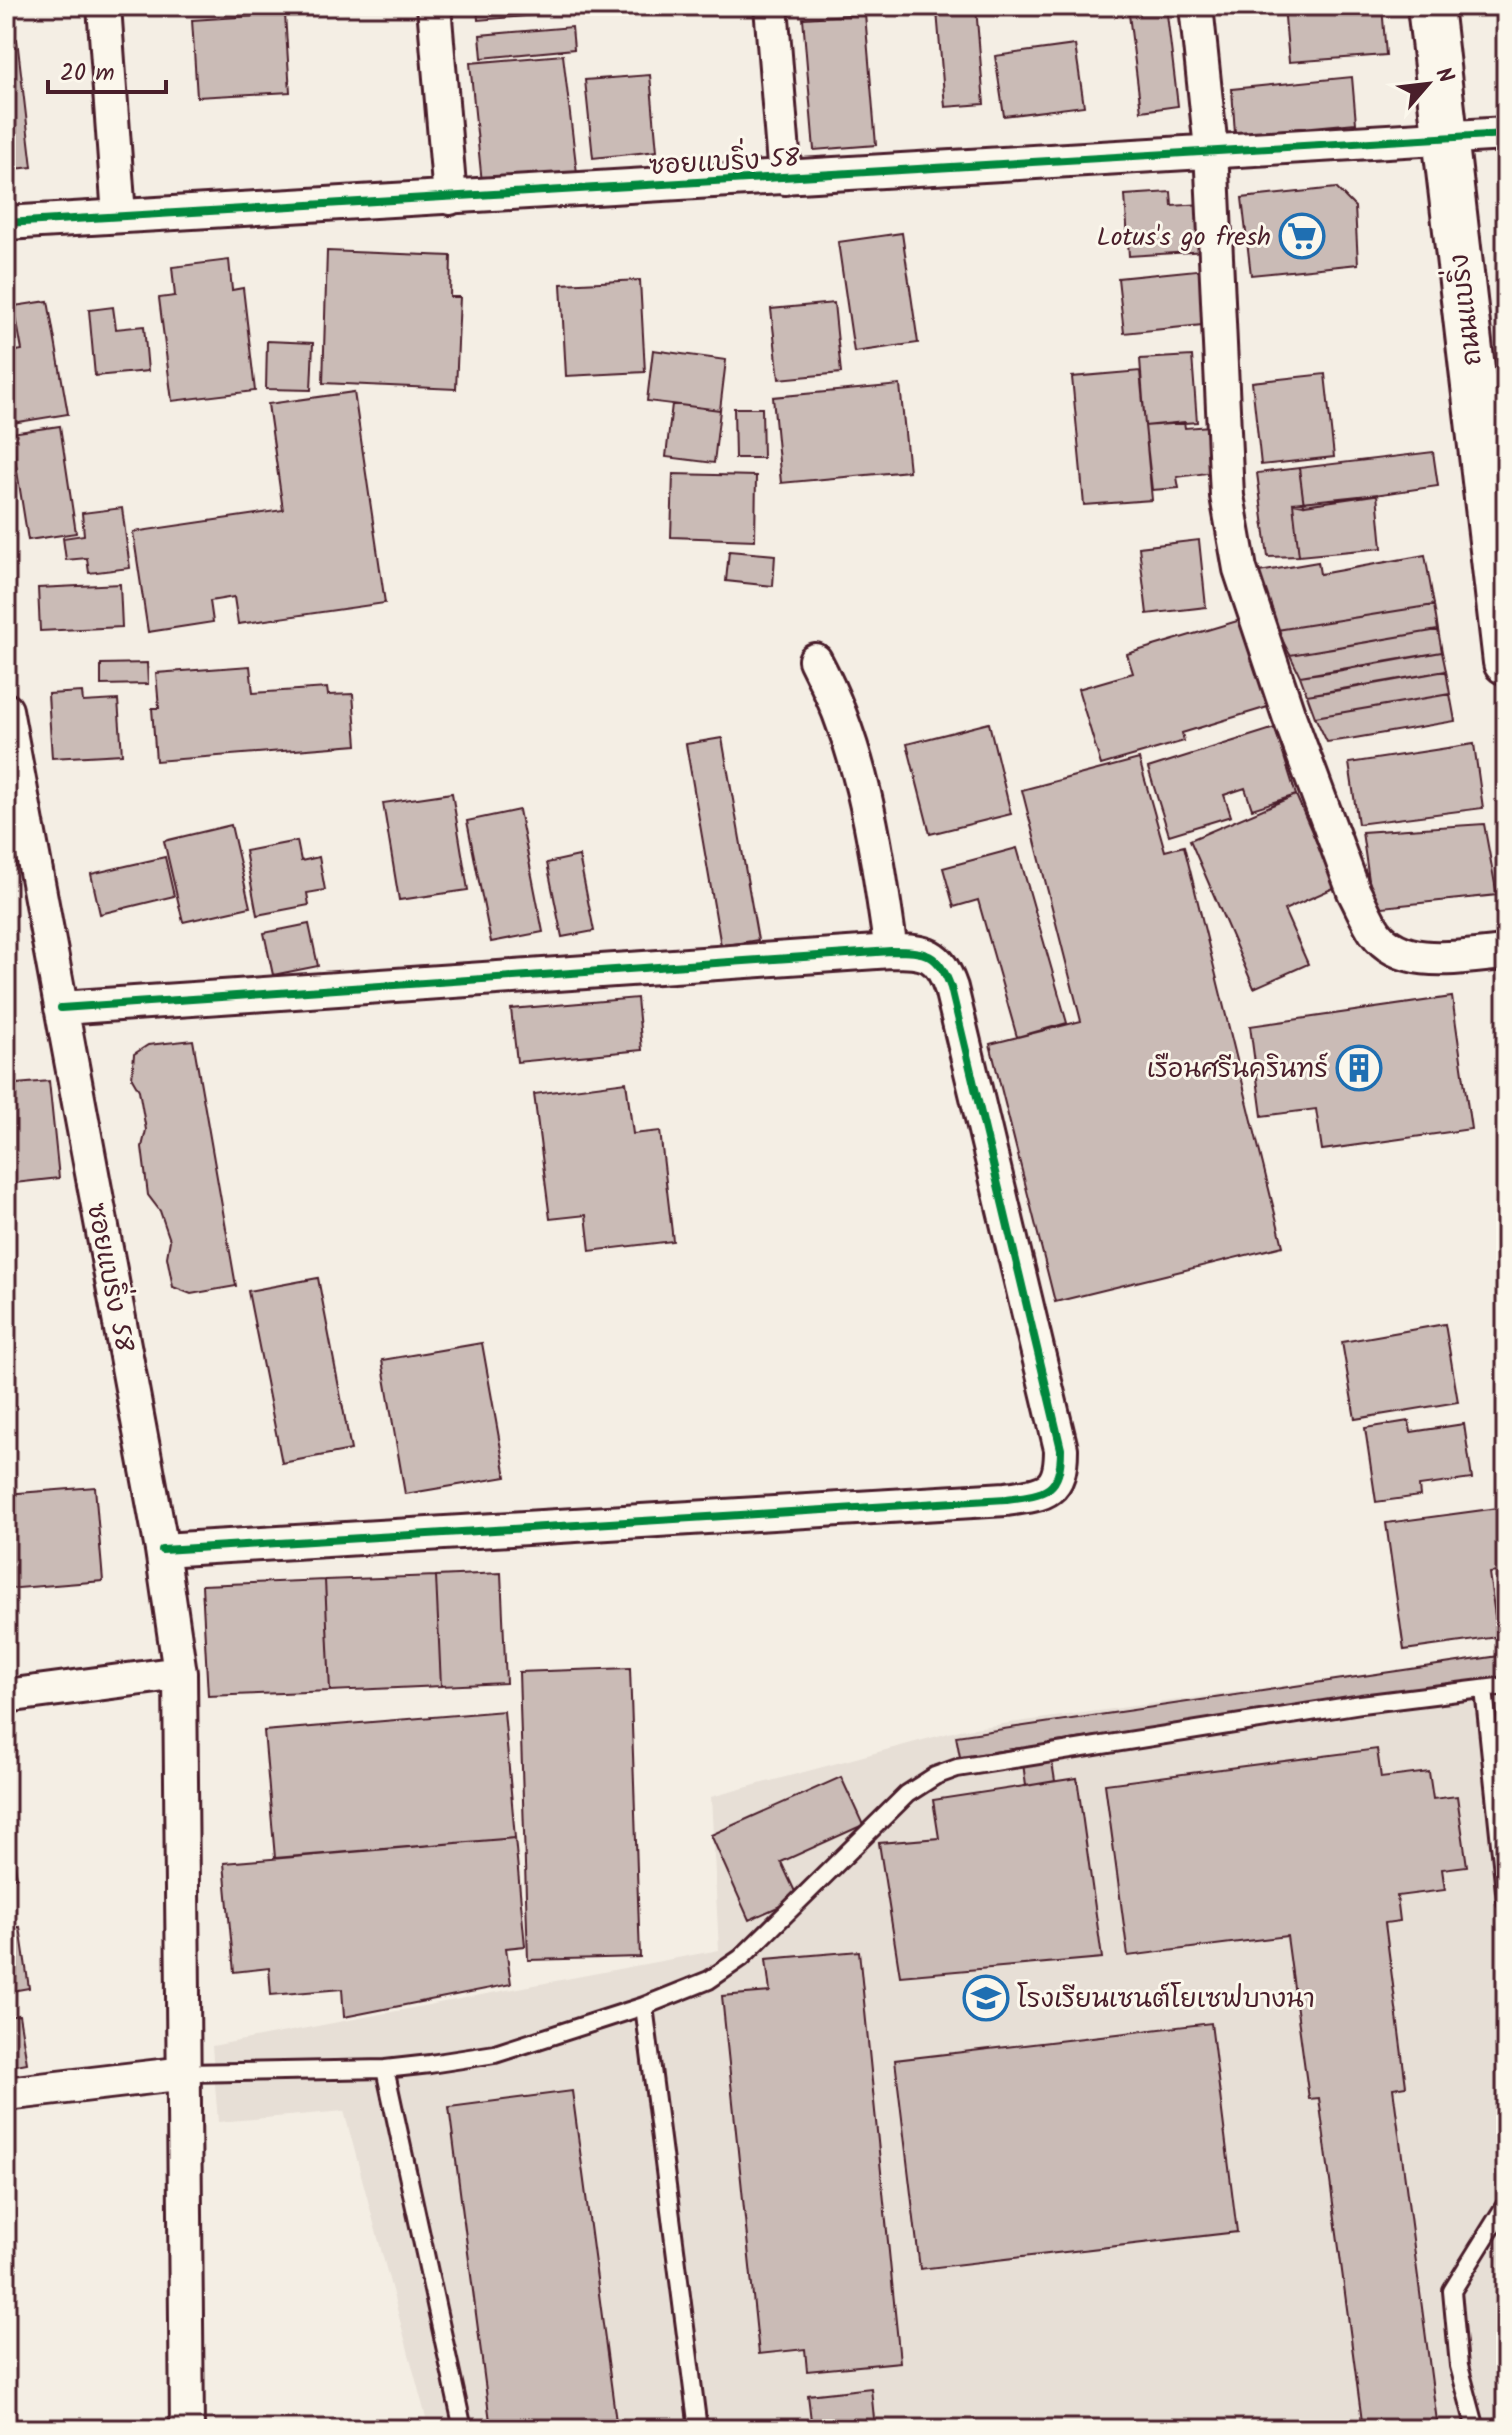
<svg xmlns="http://www.w3.org/2000/svg" width="1512" height="2435" font-family="Kalam,'Playpen Sans Thai',sans-serif">
  <style>
    .built { fill: #e7dfd6 }
    .building { fill: #cabbb6; stroke: #4a1f2b; stroke-width: 2 }
    .lines { fill: none; stroke-linecap: round; stroke-linejoin: round }
    .service-casing { stroke: #4a1f2b; stroke-width: 22 }
    .minor-casing { stroke: #4a1f2b; stroke-width: 38 }
    .secondary-casing { stroke: #4a1f2b; stroke-width: 50 }
    .service { stroke: #fbf7ec; stroke-width: 16 }
    .minor { stroke: #fbf7ec; stroke-width: 32 }
    .secondary { stroke: #fbf7ec; stroke-width: 44 }
    .cycleway-casing { stroke: #fbf7ec; stroke-width: 13 }
    .cycleway { stroke: #00873e; stroke-width: 8 }
    .labels { text-anchor: middle; stroke-width: 6; stroke-linejoin: round; paint-order: stroke }
    .street-label { font-size: 26px; fill: #4a1f2b; stroke: #fbf7ec }
    .poi-label { font-size: 26px; fill: #4a1f2b; stroke: #fbf7ec; text-anchor: end }
  </style>
  <rect width="100%" height="100%" fill="#f4eee4"/>
  <filter id="ink" filterUnits="userSpaceOnUse"><feTurbulence type="fractalNoise" baseFrequency=".0125" numOctaves="2"/><feDisplacementMap in="SourceGraphic" scale="16" xChannelSelector="R" yChannelSelector="G"/><feConvolveMatrix kernelMatrix="1 2 1 2 8 2 1 2 1" color-interpolation-filters="sRGB"/></filter>
  <g filter="url(#ink)">
    <!-- built -->
    <path class="built" d="M1506 1655V2429H429L344 2111 218 2122 212 2046 719 1950 711 1797 960 1730Z"/>
    <!-- building -->
    <path class="building" d="M477 6H558L559 13 478 20Z
      M1128 6H1166L1178 106 1141 111Z
      M1284 6H1382L1386 55 1289 62Z
      M976 7 984 104 945 107 937 11Z
      M285 14 290 92 197 97 192 20Z
      M865 14 876 145 814 150 803 18Z
      M572 27 574 49 482 58 480 35Z
      M17 39 32 167 6 170V40Z
      M1075 45 1084 106 1004 116 995 56Z
      M563 55 577 173 482 183 470 63Z
      M650 75 657 151 593 158 585 80Z
      M1352 77 1356 123 1235 134 1232 89Z
      M1336 188 1355 207 1358 264 1251 275 1242 198Z
      M1171 192 1172 206 1203 204 1206 251 1129 256 1125 195Z
      M902 233 918 343 854 352 838 242Z
      M327 251 451 256 450 297H460L456 389 323 383Z
      M229 260 232 290 243 288 255 391 172 401 159 298 175 296 172 267Z
      M1206 269 1212 324 1124 333 1118 278Z
      M640 280 645 372 566 376 561 284Z
      M48 301 68 414 6 424V353L22 350 14 306Z
      M834 303 841 373 779 379 771 309Z
      M113 307 116 329 144 326 148 371 95 376 89 310Z
      M267 341 313 343 311 390 266 389Z
      M653 350 726 360 720 410 647 401Z
      M1192 356 1197 422 1145 426 1140 359Z
      M1140 371 1152 500 1084 505 1072 377Z
      M1325 374 1334 457 1261 465 1252 382Z
      M900 385 909 471 781 483 773 397Z
      M354 392 385 603 238 624 234 597 210 601 213 622 148 632 133 532 283 510 268 404Z
      M672 404 720 410 714 463 666 457Z
      M734 408H762L763 458H735Z
      M1184 422 1185 428 1210 426 1215 472 1177 477 1179 488 1152 490 1145 426Z
      M60 426 76 533 28 540 11 433Z
      M1433 452 1438 486 1304 505 1299 468Z
      M1299 468 1304 505 1293 503 1299 556 1268 557 1257 473Z
      M673 474 756 476 755 540 671 537Z
      M1377 494 1382 548 1299 556 1293 503Z
      M122 508 130 568 89 573 87 558 66 560 63 538 84 535 82 513Z
      M1199 540 1206 607 1147 614 1139 547Z
      M729 551 775 555 773 586 726 581Z
      M1425 555 1434 605 1277 630 1253 573 1318 562 1320 574Z
      M120 584 122 627 40 631 38 588Z
      M1434 605 1438 630 1333 648 1290 655 1277 630Z
      M1244 619 1271 706 1182 733 1184 741 1101 765 1078 689 1133 673 1127 654Z
      M1438 630 1442 652 1337 671 1300 676 1290 655Z
      M1442 652 1446 671 1341 690 1307 695 1300 676Z
      M147 663 148 684 101 685V664Z
      M250 666 253 693 327 688 328 695 353 694 357 745 156 761 152 708H159L156 673Z
      M1446 671 1450 694 1345 712 1315 717 1307 695Z
      M82 692 83 702 118 700 122 754 52 758 48 694Z
      M1450 694 1455 721 1349 739 1327 742 1315 717Z
      M989 723 1011 814 930 834 907 744Z
      M1275 728 1296 795 1252 809 1245 788 1224 795 1231 816 1169 835 1148 768Z
      M722 738 758 940 721 946 686 744Z
      M1474 744 1483 808 1358 824 1349 763Z
      M1139 759 1165 851 1184 846 1283 1246 1055 1302 990 1044 1081 1021 1022 790Z
      M452 793 468 890 399 900 383 803Z
      M1296 795 1336 887 1284 910 1308 964 1254 988 1190 840Z
      M519 810 543 932 491 942 467 821Z
      M1484 824 1497 895 1373 908 1362 832Z
      M231 825 250 907 183 922 164 841Z
      M297 841 301 861 319 857 325 890 307 893 309 905 257 915 245 851Z
      M1017 848 1067 1023 1017 1037 978 900 954 907 943 868Z
      M579 856 594 931 562 937 547 863Z
      M165 857 174 896 100 914 91 874Z
      M309 924 318 966 273 975 264 933Z
      M1452 997 1471 1129 1322 1150 1316 1109 1262 1116 1250 1026Z
      M637 998 642 1050 517 1062 511 1009Z
      M193 1040 236 1286 191 1294 173 1287 167 1257 170 1240 160 1211 148 1195 142 1147 146 1130 139 1090 132 1078 134 1054 148 1045Z
      M49 1081 59 1178 6 1184V1085Z
      M626 1082 633 1134 660 1131 673 1241 590 1251 586 1215 550 1219 534 1094Z
      M318 1278 351 1450 282 1463 248 1291Z
      M1445 1324 1458 1402 1355 1419 1342 1342Z
      M482 1343 506 1477 405 1494 382 1360Z
      M1409 1421 1411 1432 1464 1424 1472 1479 1419 1486 1420 1496 1376 1502 1365 1428Z
      M95 1487 103 1581 6 1589V1494Z
      M1506 1507V1571L1489 1573 1498 1637 1404 1650 1386 1523Z
      M501 1573 506 1683 441 1686 436 1576Z
      M436 1576 441 1686 330 1691 325 1580Z
      M325 1580 330 1691 208 1696 202 1585Z
      M1506 1655V1677L1049 1743 1055 1781 1026 1786 1021 1748 960 1757 956 1736Z
      M630 1668 640 1957 528 1960 519 1672Z
      M504 1711 515 1838 275 1858 264 1731Z
      M1377 1749 1381 1778 1429 1772 1433 1799 1457 1796 1467 1866 1442 1869 1445 1890 1397 1896 1400 1921 1385 1923 1406 2086 1393 2088 1438 2429H1363L1319 2098 1309 2099 1287 1936 1128 1956 1105 1784Z
      M841 1777 863 1825 781 1862 798 1898 749 1920 711 1835Z
      M1077 1778 1102 1958 900 1976 879 1843 939 1838 933 1800Z
      M6 1822 17 1877 6 1880Z
      M515 1838 525 1946 506 1948 511 1984 344 2017 342 1989 271 1995 269 1968 234 1972 224 1863Z
      M20 1927 29 1988 6 1992V1929Z
      M859 1951 900 2362 807 2371 805 2349 759 2354 722 1996 770 1992 766 1959Z
      M19 2015 27 2063 6 2067V2017Z
      M1211 2023 1237 2232 920 2269 895 2060Z
      M572 2091 617 2429H491L449 2107Z
      M871 2388 875 2429H812L808 2395Z"/>
    <g class="lines">
      <!-- service casing -->
      <g class="service-casing">
        <path id="service" d="M1484 1689 1506 1901
          M644 2006 698 2429
          M385 2069 463 2429
          M186 2073 385 2069 430 2064 495 2054 644 2006 709 1980 741 1958 907 1794 935 1776 957 1768 1361 1704 1506 1686
          M1476 2429 1459 2366 1452 2291 1506 2204"/>
      </g>
      <!-- minor casing -->
      <g class="minor-casing">
        <path id="minor" d="M104 6 119 216
          M434 6 450 198
          M771 6 785 178
          M1196 6 1211 149 1227 496 1240 569 1289 716 1354 892C1361 905 1367 920 1375 932 1403 971 1464 956 1506 953
          M6 223 1506 134
          M815 660C865 754 876 849 891 951
          M6 710 162 1550 180 1673 6 1696
          M61 1008 891 951C926 951 939 953 951 988L1061 1449C1061 1493 1046 1494 1006 1499L162 1550
          M180 1673 187 2429
          M6 2094 186 2073"/>
      </g>
      <!-- secondary casing -->
      <g class="secondary-casing">
        <path id="secondary" d="M1430 6 1506 662"/>
      </g>
      <!-- service -->
      <use href="#service" class="service"/>
      <!-- minor -->
      <use href="#minor" class="minor"/>
      <!-- secondary -->
      <use href="#secondary" class="secondary"/>
      <!-- cycleway casing -->
      <g class="cycleway-casing">
        <path id="cycleway" d="M6 223 1506 134
          M61 1008 891 951C926 951 939 953 951 988L1061 1449C1061 1493 1046 1494 1006 1499L162 1550"/>
      </g>
      <!-- cycleway -->
      <use href="#cycleway" class="cycleway"/>
    </g>
  </g>
  <!-- icons -->
  <defs>
    <g id="supermarket-ring" transform="scale(2.3)"><circle r="9.5" fill="#fbf7ec" stroke="#1f6fb2" stroke-width="1.5"/><path d="M-6-5.5h2.5l.6 2H6L4.5 2H-2.5L-4.4-4H-6ZM-1.5 3.2a1.3 1.3 0 1 0 .1 0ZM3 3.2a1.3 1.3 0 1 0 .1 0Z" fill="#1f6fb2"/></g>
    <g id="building-ring" transform="scale(2.3)"><circle r="9.5" fill="#fbf7ec" stroke="#1f6fb2" stroke-width="1.5"/><path d="M-4-6H4V6H1V3H-1V6H-4ZM-2.5-4.3h1.7v1.8h-1.7ZM.8-4.3h1.7v1.8H.8ZM-2.5-1h1.7V.8h-1.7ZM.8-1h1.7V.8H.8Z" fill="#1f6fb2"/></g>
    <g id="school-ring" transform="scale(2.3)"><circle r="9.5" fill="#fbf7ec" stroke="#1f6fb2" stroke-width="1.5"/><path d="M0-5L7-2L0 1L-7-2ZM-4 1L0 2.5L4 1V4Q0 6-4 4Z" fill="#1f6fb2"/></g>
  </defs>
  <g fill-rule="evenodd">
    <use href="#supermarket-ring" x="1302" y="236"/>
    <use href="#building-ring" x="1359" y="1068"/>
    <use href="#school-ring" x="986" y="1998"/>
  </g>
  <g class="labels">
    <!-- street labels -->
    <g class="street-label">
      <text transform="translate(724 161) rotate(-3)" y="9">ซอยแบริ่ง 58</text>
      <text transform="translate(1465 310) rotate(-97)" y="9">ถนนแบริ่ง</text>
      <text transform="translate(111 1277) rotate(79)" y="9">ซอยแบริ่ง 58</text>
    </g>
    <!-- poi labels -->
    <g class="poi-label">
      <text x="1271" y="245">Lotus's go fresh</text>
      <text x="1328" y="1077">เรือนศรีนครินทร์</text>
      <text x="1017" y="2007" text-anchor="start">โรงเรียนเซนต์โยเซฟบางนา</text>
    </g>
  </g>
  <!-- margin -->
  <rect width="1512" height="2435" fill="none" stroke="#fbf7ec" stroke-width="32"/>
  <rect x="16" y="16" width="1480" height="2403" fill="none" stroke="#4a1f2b" stroke-width="3" filter="url(#ink)"/>
  <!-- north arrow -->
  <g transform="translate(1428 84) rotate(62)" stroke="#fbf7ec" stroke-width="6" paint-order="stroke">
  <path d="M0-6L14 30L0 20L-14 30Z" fill="#4a1f2b"/>
  <text y="-12" font-size="22" font-weight="bold" text-anchor="middle" fill="#4a1f2b">N</text>
  </g>
  <!-- scale -->
  <path d="M48 80v12h118v-12" fill="none" stroke="#4a1f2b" stroke-width="4"/>
  <text x="60" y="80" font-size="24" fill="#4a1f2b" stroke="#fbf7ec" stroke-width="6" paint-order="stroke">20 m</text>
</svg>
